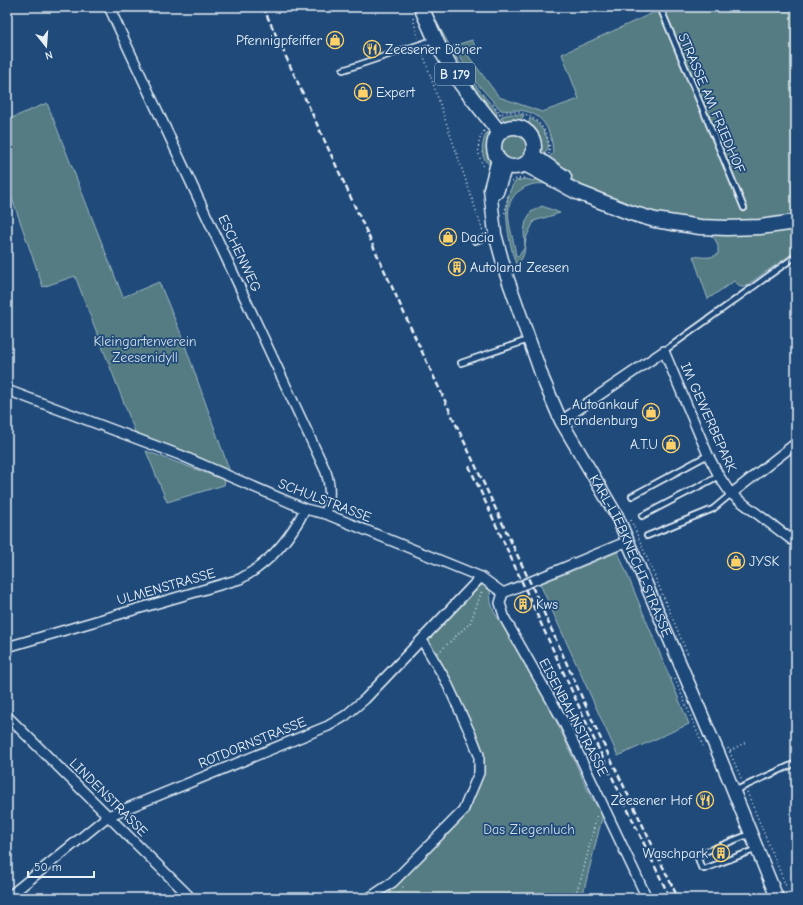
<svg xmlns="http://www.w3.org/2000/svg" width="803" height="905" font-family="'Comic Neue',sans-serif">
  <style>
    .green { fill: #547c83; stroke: #9eb6be }
    .lines { fill: none; stroke-linecap: round; stroke-linejoin: round }
    .stream { stroke: #84a9c2; stroke-width: 2.5 }
    .lane-casing { stroke: #e8f1f8; stroke-width: 8 }
    .street-casing { stroke: #e8f1f8; stroke-width: 12 }
    .secondary-casing { stroke: #e8f1f8; stroke-width: 15 }
    .primary-casing { stroke: #e8f1f8; stroke-width: 17 }
    .path { stroke: #e8f1f8; stroke-width: 1.5; stroke-dasharray: 1 3; stroke-linecap: butt }
    .lane { stroke: #1f4a7a; stroke-width: 4.5 }
    .street { stroke: #1f4a7a; stroke-width: 9 }
    .secondary { stroke: #1f4a7a; stroke-width: 12 }
    .primary { stroke: #1f4a7a; stroke-width: 14 }
    .rail { stroke: #e8f1f8; stroke-width: 2.5; stroke-dasharray: 6 3; stroke-linecap: butt }
    .labels { text-anchor: middle; stroke-width: 3.5; stroke-linejoin: round; paint-order: stroke }
    .shield { fill: #1f4a7a; stroke: #acbfd2; stroke-width: 1 }
    .shield-label { font-size: 13px; font-weight: bold; fill: #e8f1f8 }
    .poi-label { font-size: 14px; fill: #e8f1f8; stroke: #1f4a7a; text-anchor: start }
    .street-label { font-size: 14px; fill: #e8f1f8; stroke: #1f4a7a }
    .park-label { font-size: 14px; fill: #d2dfe6; stroke: #1f4a7a }
  </style>
  <rect width="100%" height="100%" fill="#1f4a7a"/>
  <filter id="ink" filterUnits="userSpaceOnUse"><feTurbulence type="fractalNoise" baseFrequency=".025" numOctaves="2"/><feDisplacementMap in="SourceGraphic" scale="8" xChannelSelector="R" yChannelSelector="G"/><feConvolveMatrix kernelMatrix="1 2 1 2 8 2 1 2 1" color-interpolation-filters="sRGB"/></filter>
  <g filter="url(#ink)">
    <!-- green -->
    <path class="green" d="M424 7H429C449 46 466 77 496 110L497 116 473 92Z
      M666 7H796V215C726 227 648 223 585 187 571 179 560 170 547 160L553 153C552 131 543 111 517 110 512 110 507 111 501 110L474 80 453 46 472 40 477 50 467 54 499 97 542 112 579 99 562 54Z
      M47 103 123 297 159 282 181 334 230 472 137 437 75 276 43 287 7 184V120Z
      M511 114 524 115 519 123 509 122 501 119 502 116Z
      M530 118C539 123 550 137 548 148 547 150 545 154 543 156L538 139 528 126Z
      M487 132 490 141 489 149 492 161 489 164C479 158 482 141 487 132Z
      M500 147a14 14 0 1 1 28 0a14 14 0 1 1-28 0Z
      M538 176 638 219 796 226V251L744 287H741L734 281 708 299 693 256C701 257 711 259 718 254V246L715 239 710 235 672 231 635 223 546 184C537 183 529 184 522 189 497 204 514 234 516 256L518 257 525 247 524 232 526 221 531 212 542 206 560 213 534 221C532 227 527 234 526 239 524 248 526 259 516 264 509 244 499 198 516 181L525 179 534 181Z
      M146 451 225 480 224 485 167 502Z
      M618 552 689 724 618 756 540 584Z
      M478 585H484L490 590 491 602 494 612 520 651 553 714 591 797 603 814 582 898H387L391 890 410 864 463 811 474 786 479 755 422 640Z"/>
    <g class="lines">
      <!-- stream -->
      <path class="stream" d="M7 227C11 237 12 248 7 258"/>
      <!-- lane casing -->
      <g class="lane-casing">
        <path id="lane" d="M660 7 744 208
          M343 70 433 40
          M475 241 494 235
          M664 351 796 256
          M461 363 528 340
          M632 496 708 455
          M642 516 719 476
          M647 536 713 509 731 494
          M734 791 796 763
          M750 834 702 853 698 858 701 867 704 869 757 849"/>
      </g>
      <!-- street casing -->
      <g class="street-casing">
        <path id="street" d="M109 7 326 472C331 487 330 498 326 514
          M7 390 180 455 305 509 326 514 481 577 503 593
          M561 421 664 351 708 455 719 476 731 494 796 543
          M731 494 796 443
          M503 593 500 603 505 619 563 721 647 898
          M503 593 628 541
          M7 647 240 579C270 563 290 539 305 509
          M7 716 191 898
          M7 898 108 816 328 726 345 716 365 699 481 577
          M369 898 393 882 463 811 479 773V755L472 737 445 679 422 640"/>
      </g>
      <!-- secondary casing -->
      <g class="secondary-casing">
        <g id="secondary">
          <path id="s1" d="M498 159 490 189 495 234 506 274 543 379 561 421 617 516 719 755 777 898"/>
          <path d="M497 192 506 166"/>
        </g>
      </g>
      <!-- primary casing -->
      <g class="primary-casing">
        <path id="primary" d="M421 7 439 47 461 84 500 133
          M494 147a20 20 0 1 1 40 0a20 20 0 1 1-40 0Z
          M532 155 564 177
          M525 164 577 192 631 213 655 220 700 227 727 228 760 227 796 222"/>
      </g>
      <!-- path -->
      <path class="path" d="M413 18 418 38
        M422 51 483 231
        M493 104 501 114
        M499 115C503 112 508 112 514 112 535 112 552 133 549 154
        M484 131C476 142 477 157 485 168
        M512 182 516 179 527 178
        M504 217 508 195
        M574 421 578 428
        M631 520 688 655
        M438 653 470 623 482 591
        M675 679 703 746
        M728 748 742 780
        M730 751 746 742
        M747 792 791 898
        M397 898 404 885
        M574 898 582 876 597 815"/>
      <!-- lane -->
      <use href="#lane" class="lane"/>
      <!-- street -->
      <use href="#street" class="street"/>
      <!-- secondary -->
      <use href="#secondary" class="secondary"/>
      <!-- primary -->
      <use href="#primary" class="primary"/>
      <!-- rail -->
      <path class="rail" d="M263 7 416 339 530 582 598 733 678 898
        M469 466 592 735 670 898"/>
    </g>
  </g>
  <!-- icons -->
  <defs>
    <g id="shop-ring" transform="scale(0.9)"><circle r="9.5" fill="#1f4a7a" stroke="#ffd166" stroke-width="1.5"/><path d="M-5-2.5h2.3a2.7 3.5 0 0 1 5.4 0H5L5.5 6h-11ZM-1.5-2.5h3a1.5 2.3 0 0 0-3 0Z" fill="#ffd166"/></g>
    <g id="restaurant-ring" transform="scale(0.9)"><circle r="9.5" fill="#1f4a7a" stroke="#ffd166" stroke-width="1.5"/><path d="M-5-6h1v4h1v-4h1v4h1v-4h1v5L-1.5 .5V6h-2V.5L-5-1ZM5-6V6H3V1.5H1.5Q1.5-4 5-6Z" fill="#ffd166"/></g>
    <g id="building-ring" transform="scale(0.9)"><circle r="9.5" fill="#1f4a7a" stroke="#ffd166" stroke-width="1.5"/><path d="M-4-6H4V6H1V3H-1V6H-4ZM-2.5-4.3h1.7v1.8h-1.7ZM.8-4.3h1.7v1.8H.8ZM-2.5-1h1.7V.8h-1.7ZM.8-1h1.7V.8H.8Z" fill="#ffd166"/></g>
  </defs>
  <g fill-rule="evenodd">
    <use href="#shop-ring" x="335" y="40"/>
    <use href="#restaurant-ring" x="372" y="49"/>
    <use href="#shop-ring" x="363" y="92"/>
    <use href="#shop-ring" x="448" y="237"/>
    <use href="#building-ring" x="457" y="267"/>
    <use href="#shop-ring" x="651" y="412"/>
    <use href="#shop-ring" x="671" y="444"/>
    <use href="#shop-ring" x="736" y="561"/>
    <use href="#building-ring" x="523" y="604"/>
    <use href="#restaurant-ring" x="705" y="800"/>
    <use href="#building-ring" x="721" y="853"/>
  </g>
  <g class="labels">
    <!-- shield labels -->
    <rect class="shield" x="435" y="63" width="40" height="22" rx="3"/>
    <g class="shield-label">
      <text x="455" y="79">B 179</text>
    </g>
    <!-- poi labels -->
    <g class="poi-label">
      <text x="322" y="45" text-anchor="end">Pfennigpfeiffer</text>
      <text x="385" y="54">Zeesener Döner</text>
      <text x="376" y="97">Expert</text>
      <text x="461" y="242">Dacia</text>
      <text x="470" y="272">Autoland Zeesen</text>
      <text x="638" y="409" text-anchor="end">Autoankauf<tspan x="638" dy="16">Brandenburg</tspan></text>
      <text x="658" y="449" text-anchor="end">A.T.U</text>
      <text x="749" y="566">JYSK</text>
      <text x="536" y="609">Kws</text>
      <text x="692" y="805" text-anchor="end">Zeesener Hof</text>
      <text x="708" y="858" text-anchor="end">Waschpark</text>
    </g>
    <!-- street labels -->
    <g class="street-label">
      <text transform="translate(712 103) rotate(67)" y="5">STRASSE AM FRIEDHOF</text>
      <text transform="translate(240 253) rotate(65)" y="5">ESCHENWEG</text>
      <text transform="translate(709 417) rotate(66)" y="5">IM GEWERBEPARK</text>
      <text transform="translate(325 500) rotate(21)" y="5">SCHULSTRASSE</text>
      <text dy="5" stroke="none"><textPath href="#s1" startOffset="427">KARL-LIEBKNECHT-STRASSE</textPath></text>
      <text transform="translate(166 586) rotate(-16)" y="5">ULMENSTRASSE</text>
      <text transform="translate(574 717) rotate(62)" y="5">EISENBAHNSTRASSE</text>
      <text transform="translate(252 742) rotate(-22)" y="5">ROTDORNSTRASSE</text>
      <text transform="translate(109 797) rotate(45)" y="5">LINDENSTRASSE</text>
    </g>
    <!-- park labels -->
    <g class="park-label">
      <text x="145" y="346">Kleingartenverein<tspan x="145" dy="16">Zeesenidyll</tspan></text>
      <text x="529" y="834">Das Ziegenluch</text>
    </g>
  </g>
  <!-- margin -->
  <rect width="803" height="905" fill="none" stroke="#1f4a7a" stroke-width="24"/>
  <rect x="12" y="12" width="779" height="881" fill="none" stroke="#e8f1f8" stroke-width="1.5" filter="url(#ink)"/>
  <!-- north arrow -->
  <g transform="translate(46 46) rotate(163)" stroke="#1f4a7a" stroke-width="3" paint-order="stroke">
  <path d="M0-3L7 15L0 10L-7 15Z" fill="#e8f1f8"/>
  <text y="-6" font-size="11" font-weight="bold" text-anchor="middle" fill="#e8f1f8">N</text>
  </g>
  <!-- scale -->
  <path d="M28 871v6h66v-6" fill="none" stroke="#e8f1f8" stroke-width="2"/>
  <text x="34" y="871" font-size="12" fill="#e8f1f8" stroke="#1f4a7a" stroke-width="3" paint-order="stroke">50 m</text>
</svg>
